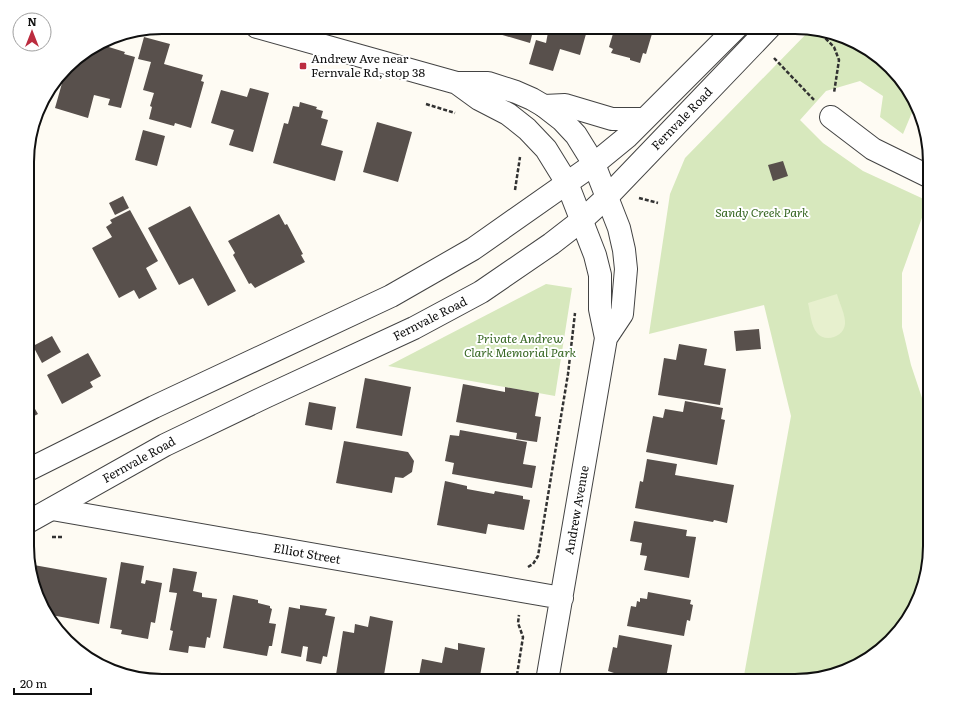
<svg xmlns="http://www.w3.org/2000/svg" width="957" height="708" font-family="Literata,serif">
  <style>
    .green { fill: #d7e8bd }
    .pitch { fill: #e7f0ce }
    .building { fill: #58504c }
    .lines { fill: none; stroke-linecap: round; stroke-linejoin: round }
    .minor-casing { stroke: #434343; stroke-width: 24 }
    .tertiary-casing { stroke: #434343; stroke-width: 24 }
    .path { stroke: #323232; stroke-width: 2.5; stroke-dasharray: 4 2; stroke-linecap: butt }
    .minor { stroke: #fff; stroke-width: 22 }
    .tertiary { stroke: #fff; stroke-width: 22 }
    .poi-dot { fill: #bb2c3f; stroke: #fff; stroke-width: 1.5 }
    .labels { text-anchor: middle; stroke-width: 4; stroke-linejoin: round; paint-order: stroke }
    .poi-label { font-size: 12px; fill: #101010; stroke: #fff; text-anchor: start }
    .street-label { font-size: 12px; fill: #101010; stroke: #fff }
    .park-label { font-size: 12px; font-style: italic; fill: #366622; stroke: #fff }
    .rim { fill: none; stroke: #101010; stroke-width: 2 }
  </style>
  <rect width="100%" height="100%" fill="#fefbf3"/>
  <!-- green -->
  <path class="green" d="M811 29 839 34 877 55 916 103 903 134 880 117 883 96 860 81 826 91 800 120 823 143 863 171 928 201 902 273V327L911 365 930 422V555L920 597 902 628 855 667 795 681H743L791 416 764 305 649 334 670 194 685 158Z
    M546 284 572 288 555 396 388 366Z"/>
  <!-- pitch -->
  <path class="pitch" d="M837 294C839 302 846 316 845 324 844 337 825 343 817 333 811 326 810 311 808 303Z"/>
  <!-- building -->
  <path class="building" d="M501 27H534L530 43 499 34Z
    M549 27H588L580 55 560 49 553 71 529 64 536 40 546 43Z
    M615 27H654L646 54 643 53 640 63 630 60V58L611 53 613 49 609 47Z
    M144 37 170 44 164 64 203 75 201 81 204 82 191 128 175 123 174 126 149 119 152 107 150 106 154 93 143 90 151 62 138 59Z
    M99 44 125 52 124 54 135 57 121 108 108 105 110 99 94 95 88 118 55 108 66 69 73 61Z
    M250 88 269 93 253 152 229 145 234 130 211 123 221 90 247 97Z
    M300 102 317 107 316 109 323 111 321 118 328 120 321 145 343 151 335 181 273 163 284 123 288 124 293 106 299 107Z
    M377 122 412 132 398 182 363 172Z
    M143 130 165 136 157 166 135 160Z
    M783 161 788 176 773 181 768 165Z
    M123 196 129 208 115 215 109 203Z
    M190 206 236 291 208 306 193 278 179 285 148 228Z
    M130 210 158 261 146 268 157 289 139 299 134 290 119 298 92 248 112 237 106 227 112 223 110 220Z
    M279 214 285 225 287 224 303 254 301 255 305 262 255 288 251 283 249 284 233 255 235 253 228 241Z
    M759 329 761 349 736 351 734 331Z
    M52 336 61 352 42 363 33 346Z
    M679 344 707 349 704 365 726 369 720 405 658 395 664 358 676 360Z
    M88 353 101 376 90 382 93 387 62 404 47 375Z
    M365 378 411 387 402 436 356 428Z
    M463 384 505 392V387L539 393 535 416 541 417 537 442 516 439 517 433 456 422Z
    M28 397 38 414 28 419Z
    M685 401 723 408 721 419 725 420 717 465 646 452 653 416 663 418 665 409 683 412Z
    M309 402 336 407 332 430 305 425Z
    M460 430 527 442 523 464 536 466 532 488 452 474 454 463 445 461 450 435 459 436Z
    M344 441 408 452 414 461 412 472 403 478 395 477 392 493 336 483Z
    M647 459 677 464 675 475 734 485 727 523 714 520 713 522 635 508 640 481 643 482Z
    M445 481 467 486V489L494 494 495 491 523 496V499L530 500 524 530 488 524 486 534 437 525Z
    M634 521 687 530 686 536 696 537 689 578 644 570 647 556 640 555 642 543 630 541Z
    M121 562 144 566 141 583 145 584 146 580 162 583 155 623 151 622 148 639 121 634 122 630 110 628Z
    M28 564 107 578 99 624 46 614Z
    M173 568 197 572 193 591 202 593V597L217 599 210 638 207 637 205 648 189 646 188 653 169 650 173 631 170 630 177 593 169 592Z
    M648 592 691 600 690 604 693 605 690 621 687 620 684 636 627 626 631 606 636 607 637 601 640 602V598L647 599Z
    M233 595 258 600V603L270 606V608L272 609 269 623 276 624 272 646H269L267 656 223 648Z
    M300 605 327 609 325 615 335 617 327 657 323 656 321 664 306 661 308 647 303 646 301 657 281 653 289 607 300 609Z
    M370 616 393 621 383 681H335L343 631 354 633 355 624 368 627Z
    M619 635 672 645 666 678 657 676 656 681H613L614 673 608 671 613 647 617 648Z
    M458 643 485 648 480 676 488 677 487 681H418L422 659 442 663 445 647 458 650Z"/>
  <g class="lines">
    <!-- minor casing -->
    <g class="minor-casing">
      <path id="minor" d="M257 27 457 83H488L516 92 532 99 544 106 562 120 576 135 594 164 619 228 624 250 626 269 622 314 606 338
        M457 83 479 99 508 114 527 129 546 149 567 183 595 255 600 275V309L606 338 547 681
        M831 117 873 149 930 177
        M52 509 562 598"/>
    </g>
    <!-- tertiary casing -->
    <g class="tertiary-casing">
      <path id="tertiary" d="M544 106 565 105 612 119H645
        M28 470 154 407 391 296 473 249 594 164 627 137 737 27
        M28 522 165 445 265 397 414 328 481 292 551 244 582 220 607 197 770 27"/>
    </g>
    <!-- path -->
    <path class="path" d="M817 30 834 47 839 60 834 93
      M774 58 815 101
      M426 104 455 113
      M515 190 520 157
      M639 198 658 203
      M52 537H63
      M528 567 533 564 538 556 568 374 575 313
      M516 681 523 637 518 623 519 615"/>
    <!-- minor -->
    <use href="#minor" class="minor"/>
    <!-- tertiary -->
    <use href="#tertiary" class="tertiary"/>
  </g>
  <!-- markers -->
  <rect class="poi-dot" x="299" y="62" width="8" height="8" rx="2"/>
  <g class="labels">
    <!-- poi labels -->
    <g class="poi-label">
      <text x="311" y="63">Andrew Ave near<tspan x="311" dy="14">Fernvale Rd, stop 38</tspan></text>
    </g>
    <!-- street labels -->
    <g class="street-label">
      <text transform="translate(682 119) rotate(-46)" y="4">Fernvale Road</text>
      <text transform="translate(430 319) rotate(-27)" y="4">Fernvale Road</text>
      <text transform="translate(139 460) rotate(-29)" y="4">Fernvale Road</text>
      <text transform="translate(577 510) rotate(-80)" y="4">Andrew Avenue</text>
      <text transform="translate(307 554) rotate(10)" y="4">Elliot Street</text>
    </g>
    <!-- park labels -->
    <g class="park-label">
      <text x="762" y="217">Sandy Creek Park</text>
      <text x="520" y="343">Private Andrew<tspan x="520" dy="14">Clark Memorial Park</tspan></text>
    </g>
  </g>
  <!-- crop -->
  <path d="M0 0H957V708H0ZM162 34H795A128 128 0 0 1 923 162V546A128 128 0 0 1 795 674H162A128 128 0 0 1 34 546V162A128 128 0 0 1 162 34Z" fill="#fff" fill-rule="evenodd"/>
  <path class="rim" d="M162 34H795A128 128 0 0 1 923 162V546A128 128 0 0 1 795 674H162A128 128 0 0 1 34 546V162A128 128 0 0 1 162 34Z"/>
  <!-- north arrow -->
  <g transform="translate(32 32)"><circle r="19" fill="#ffffff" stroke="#9f9f9f"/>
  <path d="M0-3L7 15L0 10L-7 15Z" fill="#bb2c3f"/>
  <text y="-6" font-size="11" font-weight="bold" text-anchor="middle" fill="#101010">N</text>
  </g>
  <!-- scale -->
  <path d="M14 688v6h77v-6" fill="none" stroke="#101010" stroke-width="2"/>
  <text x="20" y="688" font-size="12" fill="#101010" stroke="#ffffff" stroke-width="3" paint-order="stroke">20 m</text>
</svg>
